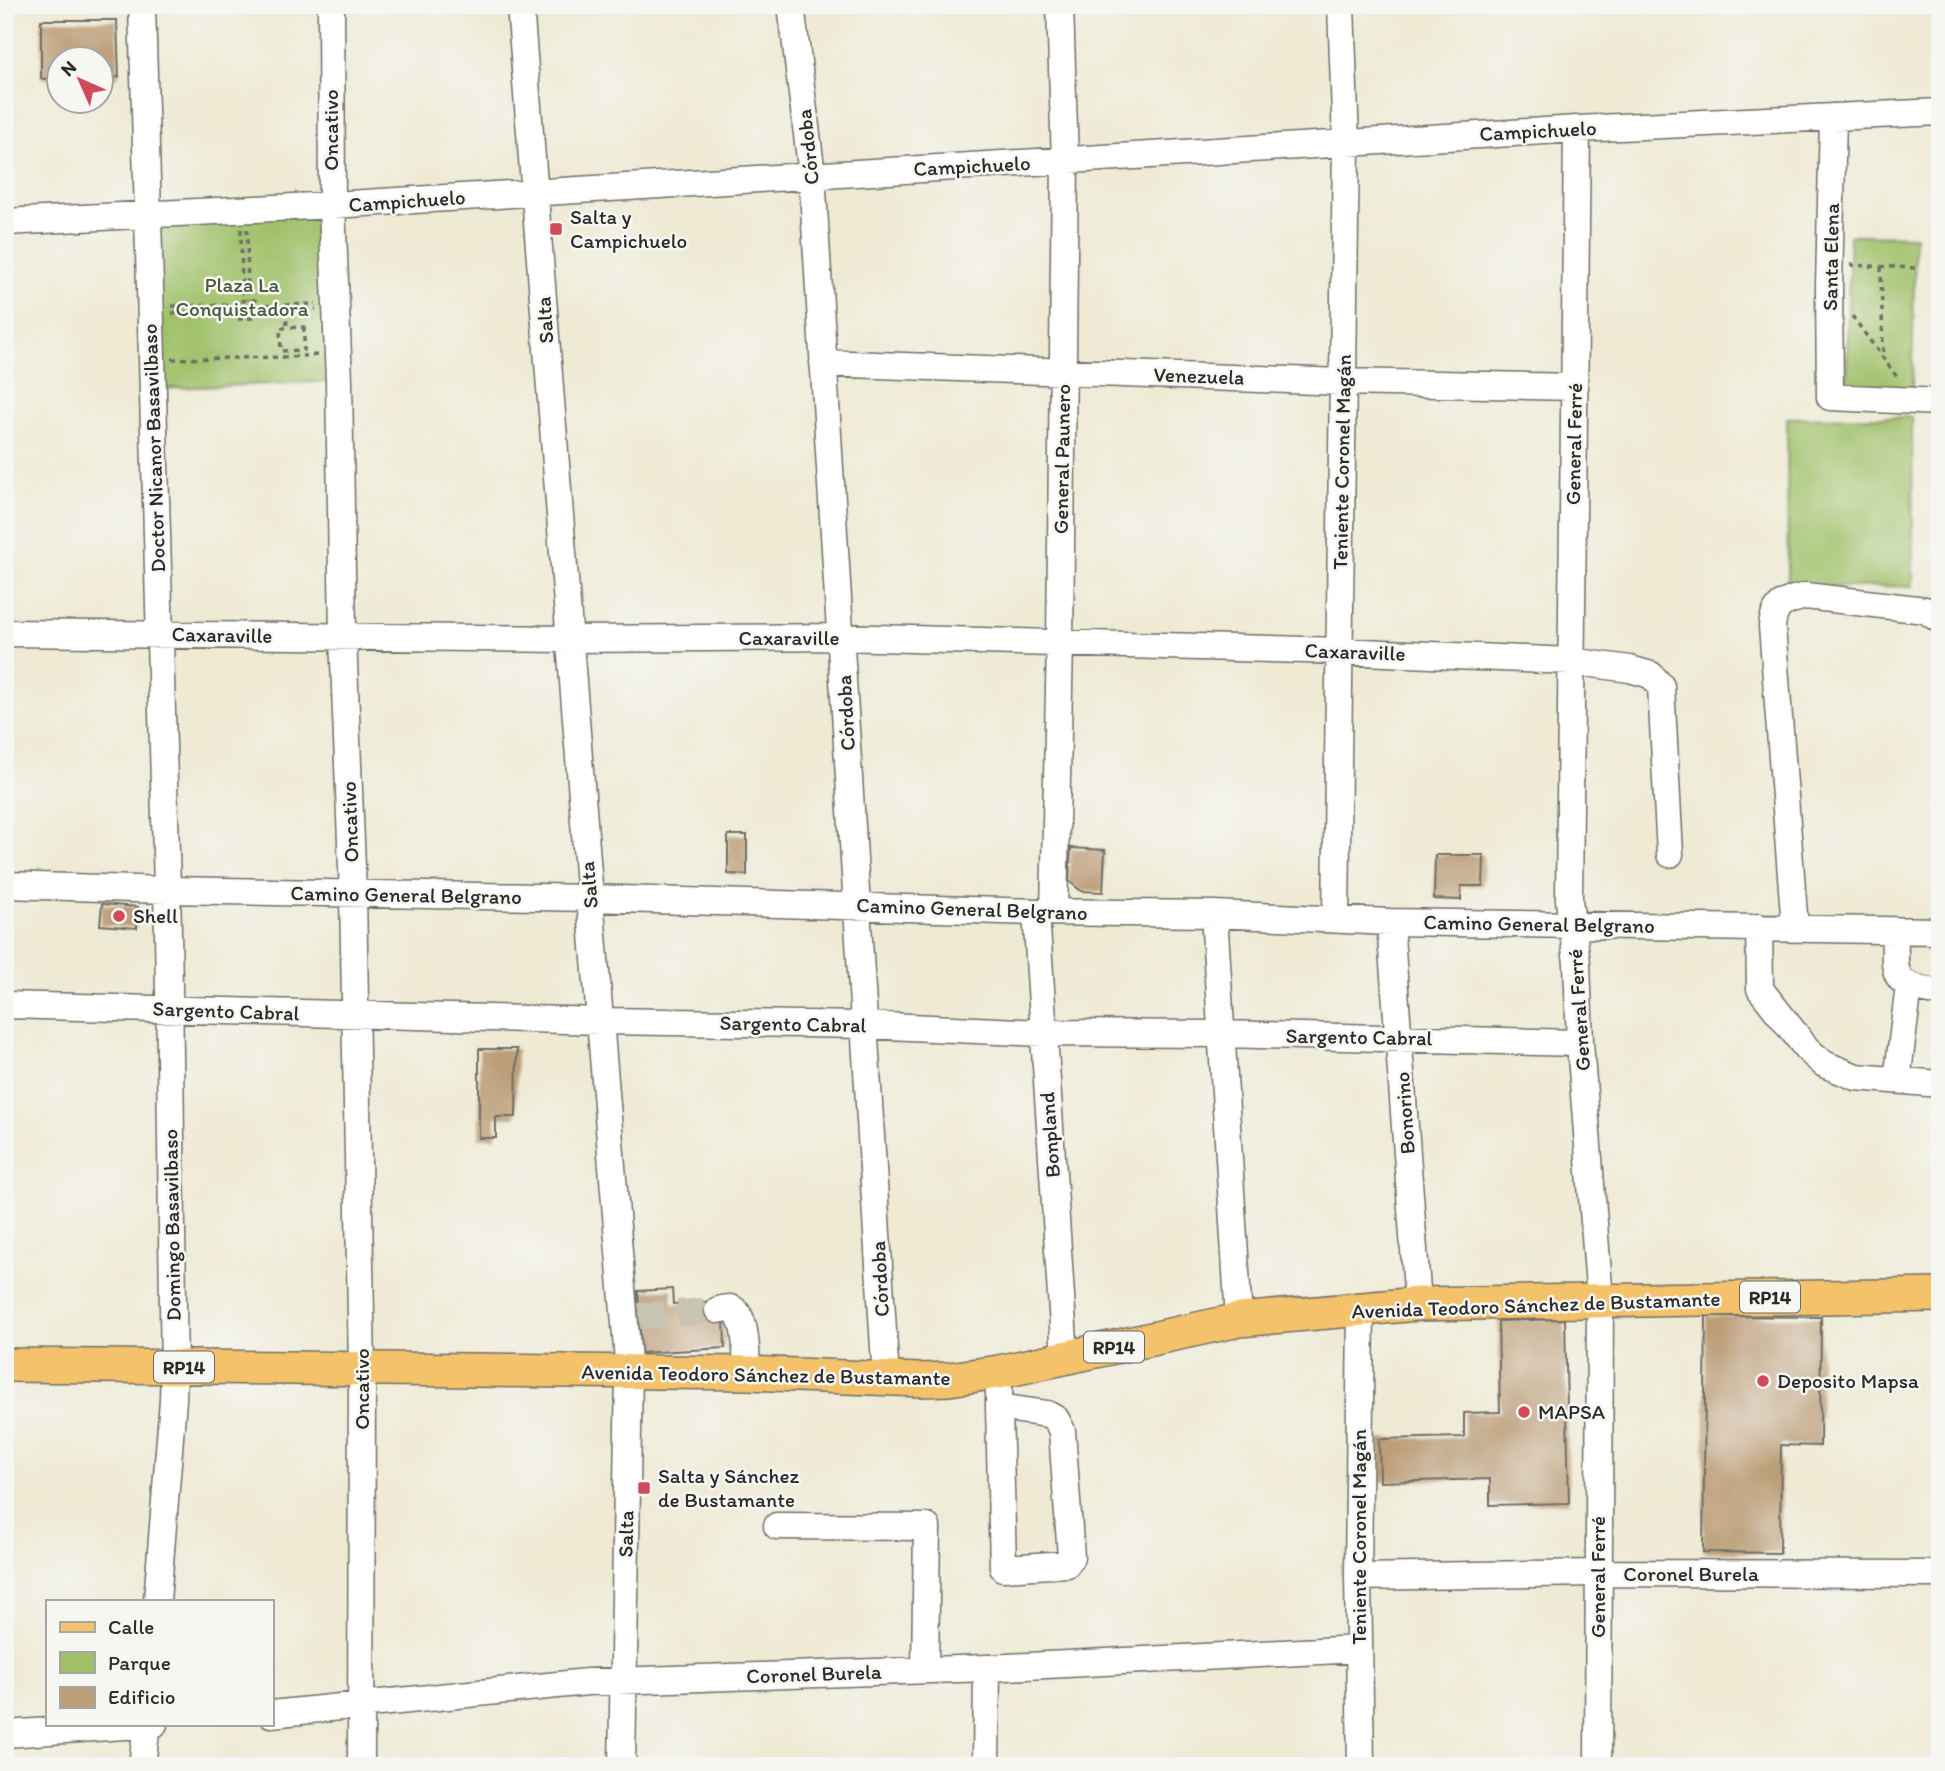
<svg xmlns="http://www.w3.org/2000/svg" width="1945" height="1771" font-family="Itim,sans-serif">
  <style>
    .green { fill: #a0c16a; stroke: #66764a; stroke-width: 2 }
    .building { fill: #bc9f79 }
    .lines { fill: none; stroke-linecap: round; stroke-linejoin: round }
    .minor-tunnel { stroke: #c7c4b2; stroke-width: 26; stroke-dasharray: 26 13; stroke-linecap: butt }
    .minor-casing { stroke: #6f6e66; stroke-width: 29 }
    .major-casing { stroke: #6f6e66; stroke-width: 36 }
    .path { stroke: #6f6e66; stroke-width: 3.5; stroke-dasharray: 5 5; stroke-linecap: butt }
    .minor { stroke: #fff; stroke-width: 26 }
    .major { stroke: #f4c26a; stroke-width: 33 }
    .poi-dot { fill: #d1495b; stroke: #f6f6f2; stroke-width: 2.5 }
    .labels { text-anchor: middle; stroke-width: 5; stroke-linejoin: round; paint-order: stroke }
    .shield { fill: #f6f6f2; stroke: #686867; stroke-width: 2 }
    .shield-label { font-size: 19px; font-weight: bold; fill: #2b2b2b }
    .street-label { font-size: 21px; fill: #2b2b2b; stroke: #f6f6f2 }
    .poi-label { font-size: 21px; fill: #2b2b2b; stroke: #f6f6f2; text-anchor: start }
    .park-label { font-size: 21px; fill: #4e583e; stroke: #f6f6f2 }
  </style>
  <rect width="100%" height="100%" fill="#f6f6f2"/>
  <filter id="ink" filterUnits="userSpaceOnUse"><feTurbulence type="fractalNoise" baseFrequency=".0143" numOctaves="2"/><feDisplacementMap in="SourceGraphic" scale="14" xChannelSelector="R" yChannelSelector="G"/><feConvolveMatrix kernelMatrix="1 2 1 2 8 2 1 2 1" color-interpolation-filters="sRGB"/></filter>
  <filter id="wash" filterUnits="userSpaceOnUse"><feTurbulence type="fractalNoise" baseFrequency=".00686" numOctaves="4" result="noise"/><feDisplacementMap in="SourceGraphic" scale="28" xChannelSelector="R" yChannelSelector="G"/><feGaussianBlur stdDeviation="1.57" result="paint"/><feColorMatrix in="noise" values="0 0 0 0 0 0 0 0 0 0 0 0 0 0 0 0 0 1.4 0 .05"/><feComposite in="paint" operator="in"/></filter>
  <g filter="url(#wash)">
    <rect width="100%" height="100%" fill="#eeead4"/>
    <!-- green -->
    <path class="green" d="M332 205 339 381 153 389 146 213Z
      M1850 235 1915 236 1912 389 1846 388Z
      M1912 417 1913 586 1788 588 1787 418Z"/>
    <g id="blocks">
      <!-- building -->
      <path class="building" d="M41 20H117L119 77 102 78V60H60V78L41 79Z
        M728 835H747V875L728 874Z
        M1071 848 1105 850 1103 892 1081 891 1069 881Z
        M1435 855H1484L1483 886H1461V900L1434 899Z
        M102 904 138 907 137 928 100 925Z
        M479 1049H517L516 1117H496V1138H479Z
        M672 1289 673 1304 717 1301 724 1317 725 1348 641 1353 638 1291Z
        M1706 1316 1821 1317 1820 1446 1781 1445 1780 1553 1703 1552Z
        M1565 1319 1569 1503 1490 1505V1479L1380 1482 1379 1439 1464 1437V1413L1500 1412 1498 1321Z"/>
    </g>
  </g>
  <g filter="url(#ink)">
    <use href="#blocks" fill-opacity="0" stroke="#6f6e66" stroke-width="2"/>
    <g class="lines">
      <!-- minor-tunnel -->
      <path class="minor-tunnel" d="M639 1316 718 1310"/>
      <!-- minor casing -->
      <g class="minor-casing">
        <path id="minor" d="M142 5C148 299 161 594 167 888 171 1047 171 1207 174 1367L173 1400 157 1601
          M331 5 332 205 339 381 343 636 353 894 362 1369 361 1766
          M520 5 590 898 629 1373 622 1766
          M791 5 812 175 886 1380
          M1833 117 1829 286 1830 397 1940 402
          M1577 129 1569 900 1577 963 1580 1043 1600 1300 1598 1766
          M5 222 332 205 1577 129 1940 112
          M823 363 1343 382 1575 387
          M5 633 570 639 841 637 1340 651 1571 661 1630 669 1651 675 1661 686 1670 854
          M5 885 167 890 590 898 1036 912 1214 914 1390 922 1940 931
          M1036 912 1065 1357
          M1054 912 1060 643 1065 161 1060 5
          M1214 914 1239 1320
          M1336 919 1346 143 1341 5
          M1390 922 1418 1304
          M1759 927 1760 989 1807 1049 1824 1064 1856 1077 1940 1084
          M1795 928 1772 626C1775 603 1785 601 1806 596L1925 610 1940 620
          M1895 930C1895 977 1889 984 1940 993
          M5 1005 601 1021 865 1025 1044 1033 1221 1034 1580 1043
          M1897 1080 1909 986
          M718 1310C722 1309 726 1308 730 1308 748 1312 746 1358 747 1373
          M999 1372V1407L1003 1568 1067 1564 1071 1557 1062 1431 1056 1419 1047 1414 999 1407
          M777 1526 927 1527 925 1670
          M1358 1577 1598 1573 1940 1574
          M271 1714 587 1682 987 1668 1359 1649
          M5 1734 154 1724
          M142 1766 147 1724
          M986 1766 987 1668
          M1361 1766 1358 1577 1361 1309"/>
      </g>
      <!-- major casing -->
      <g class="major-casing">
        <path id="major" d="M5 1365 747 1373 920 1380 949 1379 999 1372 1239 1320 1418 1304 1940 1295"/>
      </g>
      <!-- path -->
      <path class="path" d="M241 229 242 300
        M247 229 248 300
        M1850 265 1915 268
        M1881 267 1883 354
        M255 300V318L236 319V301Z
        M172 306 236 305
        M255 306 316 304
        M286 310 287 328
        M255 311 316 309
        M172 313 236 312
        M1852 316 1897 377
        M304 327V350L281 351 280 328Z
        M172 359 288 357 318 355"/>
      <!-- minor -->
      <use href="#minor" class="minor"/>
      <!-- major -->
      <use href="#major" class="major"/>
    </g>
  </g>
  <!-- markers -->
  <g class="poi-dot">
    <rect x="549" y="222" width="14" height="14" rx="3.5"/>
    <circle cx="119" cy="916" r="7"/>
    <circle cx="1763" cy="1381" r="7"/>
    <circle cx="1524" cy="1412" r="7"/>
    <rect x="637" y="1481" width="14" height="14" rx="3.5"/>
  </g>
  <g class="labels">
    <!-- shield labels -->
    <g class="shield">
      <rect x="1740" y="1281.5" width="60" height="31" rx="5"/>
      <rect x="1084" y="1331.5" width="60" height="31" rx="5"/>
      <rect x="154" y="1351.5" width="60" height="31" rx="5"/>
    </g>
    <g class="shield-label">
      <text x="1770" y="1304">RP14</text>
      <text x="1114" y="1354">RP14</text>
      <text x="184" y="1374">RP14</text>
    </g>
    <!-- street labels -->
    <g class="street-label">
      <text transform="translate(331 130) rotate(-90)" y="7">Oncativo</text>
      <text transform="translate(1538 131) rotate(-3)" y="7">Campichuelo</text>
      <text transform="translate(808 147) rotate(-96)" y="7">Córdoba</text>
      <text transform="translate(972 166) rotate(-3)" y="7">Campichuelo</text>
      <text transform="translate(407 201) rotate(-4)" y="7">Campichuelo</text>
      <text transform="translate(1831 257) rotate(-89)" y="7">Santa Elena</text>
      <text transform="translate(545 320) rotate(-94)" y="7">Salta</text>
      <text transform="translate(1199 376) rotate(2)" y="7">Venezuela</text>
      <text transform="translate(1574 444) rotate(-89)" y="7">General Ferré</text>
      <text transform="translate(154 448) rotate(-92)" y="7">Doctor Nicanor Basavilbaso</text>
      <text transform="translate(1062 459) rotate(-89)" y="7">General Paunero</text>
      <text transform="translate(1342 462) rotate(-89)" y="7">Teniente Coronel Magán</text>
      <text transform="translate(222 635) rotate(1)" y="7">Caxaraville</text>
      <text x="789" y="645">Caxaraville</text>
      <text transform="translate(1355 652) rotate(2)" y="7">Caxaraville</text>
      <text transform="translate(846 713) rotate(-93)" y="7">Córdoba</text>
      <text transform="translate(350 822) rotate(-92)" y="7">Oncativo</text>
      <text transform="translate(589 885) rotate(-95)" y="7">Salta</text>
      <text transform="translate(406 895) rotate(1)" y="7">Camino General Belgrano</text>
      <text transform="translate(972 909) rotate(2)" y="7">Camino General Belgrano</text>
      <text transform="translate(1539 924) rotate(1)" y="7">Camino General Belgrano</text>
      <text transform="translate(1579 1010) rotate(-94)" y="7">General Ferré</text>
      <text transform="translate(226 1011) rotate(2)" y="7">Sargento Cabral</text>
      <text transform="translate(793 1024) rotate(1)" y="7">Sargento Cabral</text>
      <text transform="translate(1359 1037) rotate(1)" y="7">Sargento Cabral</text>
      <text transform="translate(1405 1113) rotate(-94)" y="7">Bonorino</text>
      <text transform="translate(1050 1135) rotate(-94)" y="7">Bonpland</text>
      <text transform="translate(172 1225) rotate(-91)" y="7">Domingo Basavilbaso</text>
      <text transform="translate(880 1279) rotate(-93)" y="7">Córdoba</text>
      <text transform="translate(1536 1305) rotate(-2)" y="7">Avenida Teodoro Sánchez de Bustamante</text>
      <text transform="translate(766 1375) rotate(1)" y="7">Avenida Teodoro Sánchez de Bustamante</text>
      <text transform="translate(362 1389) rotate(-90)" y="7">Oncativo</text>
      <text transform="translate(626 1534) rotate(-89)" y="7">Salta</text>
      <text transform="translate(1359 1537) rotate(-90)" y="7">Teniente Coronel Magán</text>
      <text x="1691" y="1581">Coronel Burela</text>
      <text transform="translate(1598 1577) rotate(-90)" y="7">General Ferré</text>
      <text transform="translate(814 1674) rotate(-2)" y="7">Coronel Burela</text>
    </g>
    <!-- poi labels -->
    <g class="poi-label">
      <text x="570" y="224">Salta y<tspan x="570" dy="24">Campichuelo</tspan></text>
      <text x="133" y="923">Shell</text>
      <text x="1777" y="1388">Deposito Mapsa</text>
      <text x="1538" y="1419">MAPSA</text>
      <text x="658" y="1483">Salta y Sánchez<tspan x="658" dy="24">de Bustamante</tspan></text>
    </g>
    <!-- park labels -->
    <g class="park-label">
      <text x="242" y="292">Plaza La<tspan x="242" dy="24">Conquistadora</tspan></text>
    </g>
  </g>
  <!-- margin -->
  <rect width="1945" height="1771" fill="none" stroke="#f6f6f2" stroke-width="28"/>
  <!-- legend -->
  <rect x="46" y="1600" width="228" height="126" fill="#f6f6f2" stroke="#a5a5a2" stroke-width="2"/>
  <rect x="60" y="1622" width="35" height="10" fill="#f4c26a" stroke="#a5a5a2" stroke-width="2"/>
  <text x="108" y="1634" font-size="21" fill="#2b2b2b">Calle</text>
  <rect x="60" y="1652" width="35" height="21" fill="#a0c16a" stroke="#a5a5a2" stroke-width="2"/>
  <text x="108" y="1670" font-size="21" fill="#2b2b2b">Parque</text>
  <rect x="60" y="1687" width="35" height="21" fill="#bc9f79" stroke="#a5a5a2" stroke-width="2"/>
  <text x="108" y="1704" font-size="21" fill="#2b2b2b">Edificio</text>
  <!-- north arrow -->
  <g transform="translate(80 80) rotate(315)"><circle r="33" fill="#f6f6f2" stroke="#a5a5a2" stroke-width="2"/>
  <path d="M0-5L12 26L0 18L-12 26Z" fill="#d1495b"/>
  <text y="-10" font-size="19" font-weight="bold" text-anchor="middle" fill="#2b2b2b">N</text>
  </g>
</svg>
